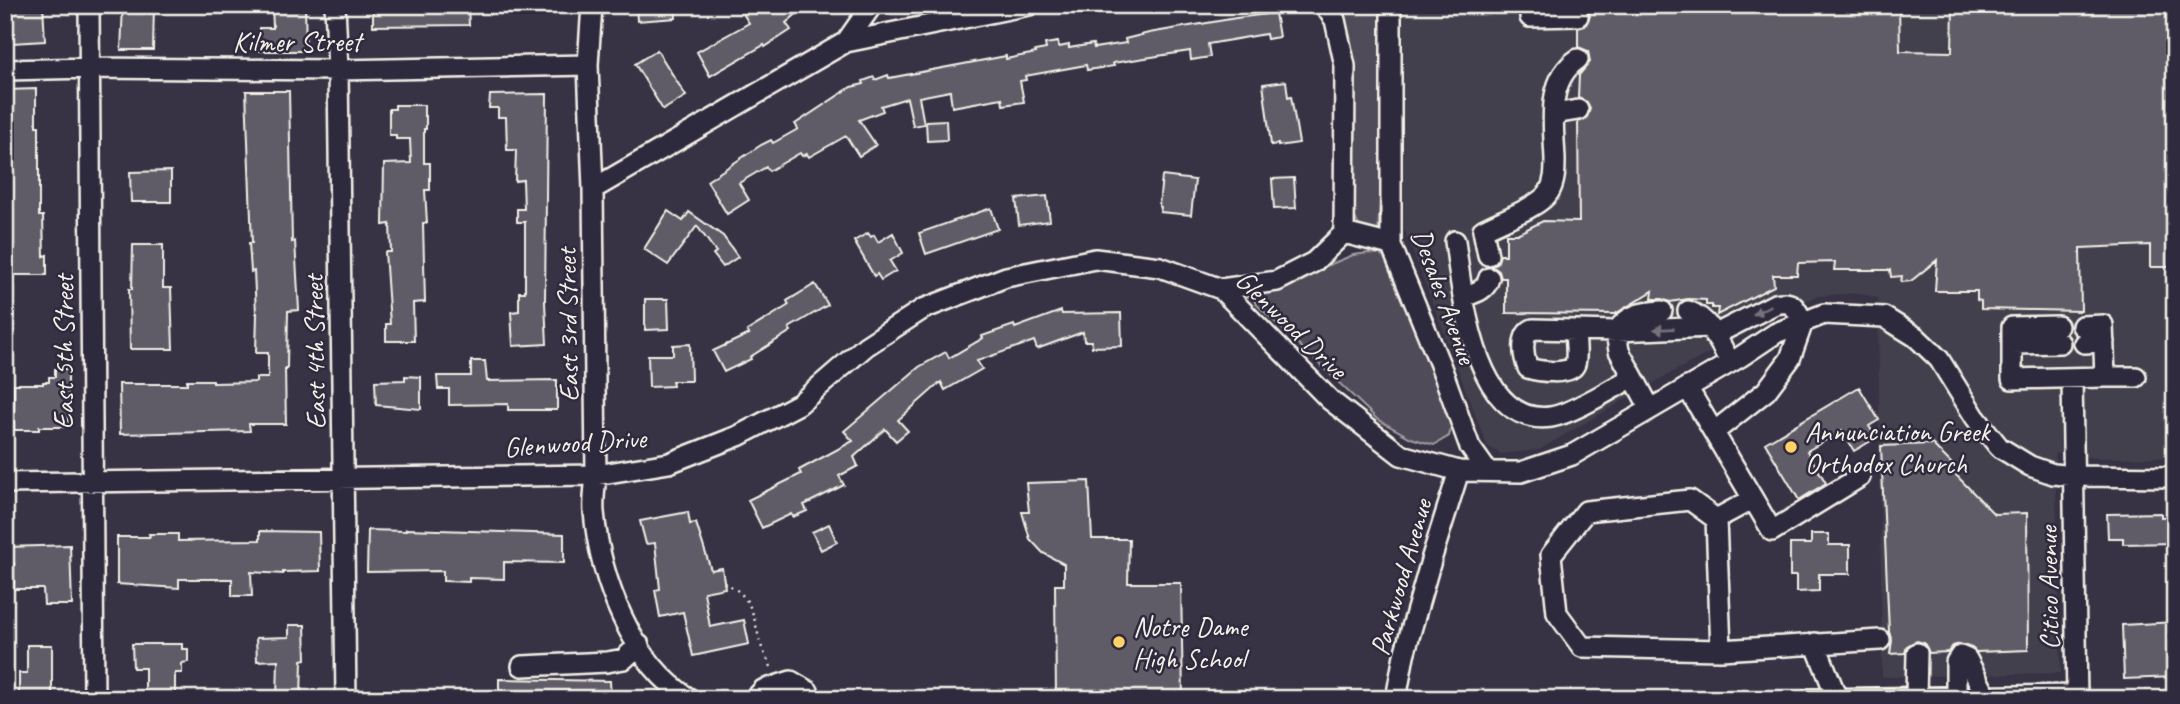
<svg xmlns="http://www.w3.org/2000/svg" width="2180" height="704" font-family="Caveat,sans-serif">
  <style>
    .built { fill: #433f4e }
    .green { fill: #504b59; stroke: #a29ea0; stroke-width: 2 }
    .building { fill: #5f5c67; stroke: #f4f1e8; stroke-width: 2 }
    .lines { fill: none; stroke-linecap: round; stroke-linejoin: round }
    .minor-casing { stroke: #f4f1e8; stroke-width: 24 }
    .path { stroke: #f4f1e8; stroke-width: 2.5; stroke-dasharray: 2 5; stroke-linecap: butt }
    .minor { stroke: #2f2a3d; stroke-width: 19 }
    .oneway { fill: #747079 }
    .poi-dot { fill: #ffd166; stroke: #2f2a3d; stroke-width: 2.5 }
    .labels { text-anchor: middle; stroke-width: 5; stroke-linejoin: round; paint-order: stroke }
    .street-label { font-size: 28px; fill: #f4f1e8; stroke: #2f2a3d }
    .poi-label { font-size: 28px; fill: #f4f1e8; stroke: #2f2a3d; text-anchor: start }
  </style>
  <rect width="100%" height="100%" fill="#373244"/>
  <filter id="ink" filterUnits="userSpaceOnUse"><feTurbulence type="fractalNoise" baseFrequency=".0143" numOctaves="2"/><feDisplacementMap in="SourceGraphic" scale="14" xChannelSelector="R" yChannelSelector="G"/><feConvolveMatrix kernelMatrix="1 2 1 2 8 2 1 2 1" color-interpolation-filters="sRGB"/></filter>
  <g filter="url(#ink)">
    <!-- built -->
    <path class="built" d="M1402 5H2175V457L2094 458 2055 453 2061 673 1882 677 1878 298 1858 293 1817 296 1662 378 1539 450 1501 454 1487 446 1404 229Z"/>
    <!-- green -->
    <path class="green" d="M1334 5H1381L1380 196 1378 234 1360 229 1354 215 1352 49 1346 26Z
      M1369 253 1380 254 1390 262 1452 424 1449 436 1434 445 1411 438 1377 419 1256 304 1254 300 1256 294 1289 287 1312 276 1324 267 1353 255Z"/>
    <!-- building -->
    <path class="building" d="M10 5H43L45 41 12 43Z
      M123 5H154L153 50H121Z
      M272 5H305L306 51H259V28H273Z
      M373 5H468L469 25 373 26Z
      M636 5H675L676 18 637 21Z
      M753 5H764L768 12 779 5H807L786 23 791 30 765 47 764 45 710 76 697 52 749 23 742 12Z
      M1584 5H1899L1900 51 1952 52 1953 5H2175V267H2150V245L2080 248 2081 311 1981 309V301L1977 300V291H1935L1937 260 1911 281 1901 282 1902 276 1891 277 1890 270H1834L1835 262 1798 263 1797 275H1773L1774 286 1717 315 1718 308H1712V305H1706V300L1688 299 1670 302 1662 299H1652L1653 291 1615 314 1506 313V278H1501L1499 271 1492 266 1497 264 1500 255H1506V234H1517L1543 221 1579 222 1578 122 1586 119 1590 109 1587 102 1578 98 1579 75 1590 62 1588 51 1578 47V28L1585 26 1590 16 1589 10Z
      M1275 13 1279 37 1267 39 1266 34 1208 44 1210 57 1191 60 1190 51 1113 63 1114 66 1087 70 1086 65 1025 76 1026 80 1020 81 1024 102 1003 105 1002 98 952 107 950 91 919 97 924 124 913 126 907 98 881 106 883 111 859 120 876 145 859 156 846 136 809 157 807 154 802 156 800 153 769 171 766 167 739 183 749 200 727 214 707 181 761 145 771 140 773 143 798 129 795 124 851 87 864 84 863 81 874 77 875 80 888 75 889 78 1006 56V59L1036 53 1035 51 1046 49 1045 44 1058 42 1059 47 1069 45V48L1093 44 1094 48 1126 43 1125 39 1149 33 1236 18Z
      M657 50 686 96 663 110 635 64Z
      M1286 81 1288 97 1291 96 1299 143 1278 146V144L1271 145 1263 84Z
      M36 89V126H39V216H43L44 256 47 255V275H6L5 90Z
      M246 91H289L292 242 295 241 299 310 288 311 287 368H285L286 424H249L250 431 120 434 119 384H187V380H213V383L256 382V378H268V353H256L257 313H256L254 271 251 272 249 243H252Z
      M547 94 545 302 547 344 513 346 511 312 519 311V292H525V222H517V209H524L523 180 515 181 516 150H507L506 117H498V108H489L490 95Z
      M395 105H424V116H426V129H424V163H430V190H425L427 223H423L425 302 413 303 414 341H386V324H390L385 252H391L390 224 383 225 384 164 411 163 410 139H396V135H389V109H395Z
      M946 120 947 140 927 141 926 121Z
      M171 171V202H131L130 172Z
      M1162 176 1195 180 1191 215 1160 212 1161 207 1159 206Z
      M1294 178 1296 208 1274 209 1272 179Z
      M1047 196 1050 221 1019 225 1016 199Z
      M991 208 998 229 926 254 919 233Z
      M668 211 683 221 689 212 723 236 738 257 723 267 713 254 716 252 697 226 668 265 644 249Z
      M868 233 871 237 874 235 878 242 893 233 903 253 890 261 896 271 881 280 877 274 874 276 854 241Z
      M133 245H163V288H171L173 349H130L129 289H132Z
      M815 284 828 305 789 328 791 331 750 357 751 359 724 372 713 351 749 334 747 331 789 305 787 301Z
      M645 299H668L669 329 645 330Z
      M1061 311 1062 314 1121 313 1122 346 1092 347 1091 341H1084L1083 332 1037 349 1034 341 977 361 982 369 945 390 941 382 898 420 908 431 896 441 885 429 854 457 858 466 839 476 844 485 804 505 807 511 793 517 791 514 762 528 748 500 801 474 799 470 853 441 844 431 919 367 946 352 949 358 983 338 982 336 1014 325 1015 328Z
      M690 344 691 381H672L673 386 649 387 648 355H673V345Z
      M471 361H485L487 381 557 380V410H508V404L449 405V389H438L437 376H471Z
      M55 369H68V427H39V430H14V384H43V382H49V377H55Z
      M405 376 421 377V409L376 405 375 381 405 380Z
      M1859 387 1879 420 1869 426 1876 438 1854 451 1842 431 1807 451 1826 483 1799 500 1765 443Z
      M1932 444 1954 466 1956 475 1994 514 2027 513 2028 650 1976 652 1972 648 1960 644 1953 646 1948 652 1929 653 1924 643 1917 641 1907 646 1905 653 1890 654 1892 640 1889 632 1881 446Z
      M1089 481 1092 539H1129L1128 583H1181L1183 699H1056L1055 585H1064V564L1043 553 1030 539 1022 512H1029L1026 483Z
      M688 512 690 524 696 523 711 570 722 568 725 588 704 592 710 627 744 620 749 644 693 656 683 612 660 617 655 590 660 589 655 543 646 544 640 521Z
      M2161 513V517L2175 516V543L2123 544V538H2108L2107 514Z
      M829 524 837 542 821 550 812 532Z
      M406 529 564 534V563L504 562V579L469 578V582L443 581V571L367 572 368 530 406 531Z
      M260 531 319 532 320 571 283 572V574L251 572 252 596H232V579H179V588L117 584V537H150L149 534H178V541L260 540Z
      M1811 534H1829V545H1850V574H1819V591L1796 592V576H1790V544H1811Z
      M70 545 72 605H44L43 589H14V563H8V547Z
      M2175 622V677L2124 679 2122 625Z
      M289 625H305L306 659 302 660 301 699H277L278 660 257 661 256 638 289 637Z
      M132 644H182V649H188V662L182 663V673H175V699H145V668H133Z
      M27 645H52V699H19V673H27Z
      M499 679 610 681 611 699H499Z"/>
    <g class="lines">
      <!-- minor casing -->
      <g class="minor-casing">
        <path id="minor" d="M89 5 94 699
          M335 5 338 70 346 699
          M592 5 588 65 593 189 596 475C595 487 593 500 594 512 600 578 631 663 690 699
          M1324 5 1335 20 1345 66 1344 233
          M1391 5V245L1441 367 1470 447 1487 471
          M1530 17 1578 16
          M846 42 872 5
          M5 70 91 68 338 70 588 65
          M1554 119 1560 113 1578 110
          M593 189 846 42 1029 5
          M1344 233 1391 245
          M1455 241C1462 292 1474 428 1551 417 1572 414 1613 388 1633 377
          M1488 255 1483 230C1499 221 1540 207 1549 192 1555 182 1555 171 1555 160 1554 125 1545 81 1578 59
          M1221 289 1277 281 1314 262 1344 233
          M1463 297C1474 293 1486 291 1489 278
          M1688 311C1710 319 1719 342 1730 362
          M2058 326 2012 327V379L2105 377 2103 325 2082 326
          M1575 330C1575 340 1578 355 1575 364 1571 376 1537 371 1528 368 1523 356 1520 335 1533 329L1617 331 1710 327
          M2084 343 2104 342
          M2012 344 2060 343
          M2105 377H2136
          M2072 378 2077 699
          M1687 387 1772 531 1860 477
          M1650 408 1619 351 1616 332C1628 314 1642 312 1662 311
          M1714 432 1766 391 1790 359 1803 322C1795 307 1794 300 1775 304L1714 335
          M5 483 596 475 669 463 738 436 799 404 866 346 923 309 1006 277 1095 259 1160 267 1221 289 1330 400 1401 455 1459 471 1521 472 1572 455 1740 357 1776 333 1824 314 1884 317 1916 337 1939 359 1975 417 1999 447 2030 466 2053 474 2075 476 2175 477
          M1716 519 1721 650 1582 647 1557 613 1551 555 1586 511 1690 500 1716 519 1753 499
          M1815 643 1837 698
          M1721 650 1880 640
          M522 666 607 662 624 659 639 645
          M1916 697 1917 653
          M1956 697V662L1960 656 1967 659 1986 696
          M755 699 763 690 791 681 808 691 809 699
          M1396 699 1404 655 1432 557 1459 471
          M1810 699 2077 695"/>
      </g>
      <!-- path -->
      <path class="path" d="M724 583C756 596 753 622 762 648 765 655 769 662 772 669"/>
      <!-- minor -->
      <use href="#minor" class="minor"/>
    </g>
    <!-- one-way arrows -->
    <defs><path id="oneway-solid" d="M-6-.8H1V-3.2L6.5 0L1 3.2V.8H-6Z" transform="scale(1.75)"/></defs>
    <g class="oneway">
      <use href="#oneway-solid" transform="translate(1762 310) rotate(153)"/>
      <use href="#oneway-solid" transform="translate(1664 329) rotate(178)"/>
    </g>
  </g>
  <!-- markers -->
  <g class="poi-dot">
    <circle cx="1791" cy="447" r="7"/>
    <circle cx="1119" cy="642" r="7"/>
  </g>
  <g class="labels">
    <!-- street labels -->
    <g class="street-label">
      <text x="297" y="51">Kilmer Street</text>
      <text transform="translate(1445 296) rotate(70)" y="10">Desales Avenue</text>
      <text transform="translate(1292 324) rotate(44)" y="10">Glenwood Drive</text>
      <text transform="translate(567 325) rotate(-91)" y="10">East 3rd Street</text>
      <text transform="translate(63 352) rotate(-90)" y="10">East 5th Street</text>
      <text transform="translate(314 352) rotate(-91)" y="10">East 4th Street</text>
      <text transform="translate(575 442) rotate(-4)" y="10">Glenwood Drive</text>
      <text transform="translate(1400 577) rotate(-74)" y="10">Parkwood Avenue</text>
      <text transform="translate(2048 588) rotate(-91)" y="10">Citico Avenue</text>
    </g>
    <!-- poi labels -->
    <g class="poi-label">
      <text x="1805" y="441">Annunciation Greek<tspan x="1805" dy="32">Orthodox Church</tspan></text>
      <text x="1133" y="636">Notre Dame<tspan x="1133" dy="32">High School</tspan></text>
    </g>
  </g>
  <!-- margin -->
  <rect width="2180" height="704" fill="none" stroke="#2f2a3d" stroke-width="28"/>
  <rect x="14" y="14" width="2152" height="676" fill="none" stroke="#f4f1e8" stroke-width="2.5" filter="url(#ink)"/>
</svg>
